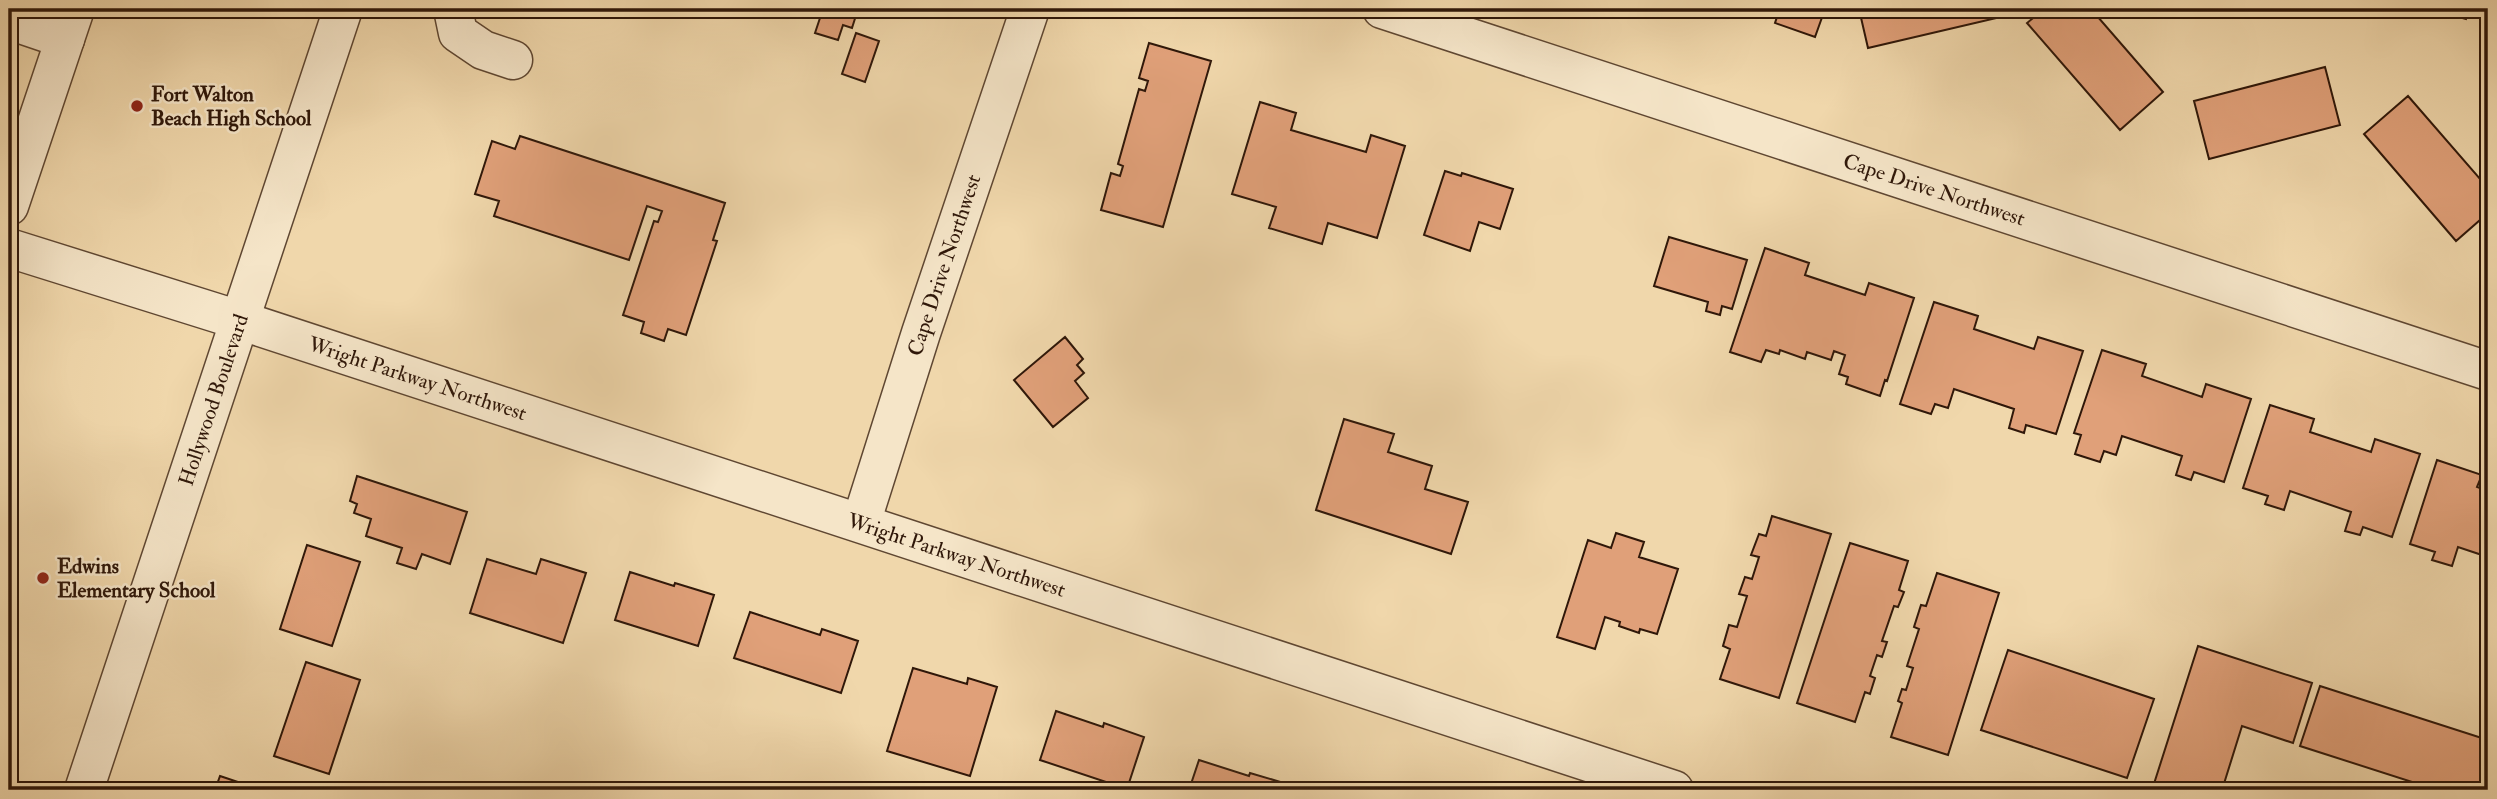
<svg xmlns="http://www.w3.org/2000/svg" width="2497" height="799" font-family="'IM FELL Double Pica',serif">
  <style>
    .building { fill: #e0a079; stroke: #2f1709; stroke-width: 2 }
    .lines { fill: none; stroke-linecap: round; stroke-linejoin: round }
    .minor-casing { stroke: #5f4732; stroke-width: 41 }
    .minor { stroke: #f5e5c8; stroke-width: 38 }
    .poi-dot { fill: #8f2418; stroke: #f5e5c8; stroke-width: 2.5 }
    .labels { text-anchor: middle; stroke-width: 5; stroke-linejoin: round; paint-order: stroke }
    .poi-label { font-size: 21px; font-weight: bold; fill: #2f1709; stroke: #f5e5c8; text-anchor: start }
    .street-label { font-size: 21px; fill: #2f1709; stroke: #f5e5c8 }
  </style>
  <rect width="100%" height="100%" fill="#f0d7ab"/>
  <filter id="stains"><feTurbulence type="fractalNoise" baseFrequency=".00286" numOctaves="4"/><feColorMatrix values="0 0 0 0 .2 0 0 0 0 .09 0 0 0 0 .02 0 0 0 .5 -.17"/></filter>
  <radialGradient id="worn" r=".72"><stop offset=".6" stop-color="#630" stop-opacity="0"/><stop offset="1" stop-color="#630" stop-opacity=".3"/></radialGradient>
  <!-- building -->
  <path class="building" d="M793 9H858L852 28 843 25 838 40 815 33 820 18Z
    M1762 9H1825L1815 37 1775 23 1778 14Z
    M1859 9H2004L2005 16 1868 48Z
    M2044 9H2091L2163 92 2120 130 2027 23Z
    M2430 9H2469L2466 19Z
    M856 33 879 41 865 82 842 74Z
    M1149 43 1211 61 1163 227 1101 210 1111 173 1120 176 1123 166 1118 164 1139 89 1145 91 1148 81 1139 78Z
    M2325 67 2340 125 2209 159 2194 101Z
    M2408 96 2488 188V213L2456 241 2364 134Z
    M1260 102 1296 113 1291 130 1366 152 1371 135 1405 146 1377 238 1328 223 1322 244 1269 228 1276 207 1232 194Z
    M520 136 725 203 713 240 717 241 686 335 668 329 664 341 641 333 644 322 623 315 654 221 658 222 662 211 647 206 629 260 494 216 499 201 475 194 492 141 515 149Z
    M1445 171 1461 176 1462 173 1513 189 1500 229 1479 222 1470 251 1424 235Z
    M1669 237 1747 260 1732 309 1722 306 1720 315 1706 311 1708 302 1654 286Z
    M1765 248 1809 263 1805 275 1865 295 1869 283 1914 298 1887 381 1885 380 1880 396 1846 384 1848 377 1839 374 1845 355 1834 351 1831 360 1807 352 1805 359 1780 350 1779 354 1766 350 1761 362 1730 352Z
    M1934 302 1978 316 1974 329 2034 349 2038 337 2083 351 2056 434 2026 425 2024 433 2009 428 2014 409 1954 389 1948 408 1935 404 1931 414 1900 404Z
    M1065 337 1083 359 1077 365 1084 373 1075 381 1088 398 1053 427 1014 380Z
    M2102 350 2146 364 2142 376 2202 397 2206 384 2251 399 2224 482 2194 472 2191 480 2176 475 2182 456 2122 436 2116 455 2104 451 2100 462 2075 454 2081 435 2074 433Z
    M2270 405 2314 419 2310 432 2371 452 2375 439 2420 454 2392 537 2363 527 2360 535 2345 531 2351 512 2290 491 2284 510 2265 504 2268 496 2243 488Z
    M1344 419 1394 434 1388 452 1432 466 1425 489 1468 502 1451 554 1316 510Z
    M2437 460 2482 475 2477 487 2488 491V557L2458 547 2452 566 2432 560 2435 552 2410 544Z
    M357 476 467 512 450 564 422 554 416 569 397 563 402 548 366 536 371 519 354 513 357 504 350 501Z
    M1772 516 1831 534 1779 698 1720 679 1730 649 1723 646 1729 625 1737 627 1747 596 1739 594 1745 577 1752 579 1759 557 1751 555 1759 534 1766 536Z
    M1616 533 1644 542 1639 557 1678 569 1657 634 1640 629 1639 633 1619 626 1620 622 1605 617 1595 649 1557 637 1588 540 1611 548Z
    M1850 543 1908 561 1899 590 1904 592 1898 607 1894 606 1882 641 1887 642 1882 657 1877 655 1870 676 1875 678 1870 694 1865 692 1855 722 1797 703Z
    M307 545 360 562 332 646 280 629Z
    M487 559 536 574 541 559 586 573 563 643 470 613Z
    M630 572 674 586 675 583 714 595 698 646 615 620Z
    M1937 573 1999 593 1948 755 1891 737 1902 703 1898 701 1902 689 1906 690 1913 668 1907 666 1919 629 1914 627 1921 605 1926 606Z
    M750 612 820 635 822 629 858 641 841 693 734 658Z
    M2198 646 2312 683 2293 743 2242 726 2222 790H2152Z
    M2008 650 2154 699 2127 778 1981 730Z
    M306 662 360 680 329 774 274 756Z
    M913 668 967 684 968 678 997 687 970 776 887 751Z
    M2320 686 2488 740V790H2437L2300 746Z
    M1056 711 1103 727 1104 723 1144 737 1127 789 1040 760Z
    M1199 760 1249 776 1250 773 1294 786 1292 790H1189Z
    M220 776 256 788 264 790H215Z"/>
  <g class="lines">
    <!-- minor casing -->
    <g class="minor-casing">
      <g id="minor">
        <path d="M453 9 458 33 483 50 513 60"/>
        <path id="s1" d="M1382 9 2488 371"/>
        <path d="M9 20 65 39"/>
        <path d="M9 206 75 9"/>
        <path id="s2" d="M9 248 239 320 1674 790"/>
        <path id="s3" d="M861 523 921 333 1030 9"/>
        <path id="s4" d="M84 790 343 9"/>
      </g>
    </g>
    <!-- minor -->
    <use href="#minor" class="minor"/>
  </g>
  <!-- markers -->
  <g class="poi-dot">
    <circle cx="137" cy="106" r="7"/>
    <circle cx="43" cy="578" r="7"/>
  </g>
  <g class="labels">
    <!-- poi labels -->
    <g class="poi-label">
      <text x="151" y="101">Fort Walton<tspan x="151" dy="24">Beach High School</tspan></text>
      <text x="57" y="573">Edwins<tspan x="57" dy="24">Elementary School</tspan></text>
    </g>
    <!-- street labels -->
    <g class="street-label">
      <text dy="7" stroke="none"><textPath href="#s1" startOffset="581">Cape Drive Northwest</textPath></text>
      <text dy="7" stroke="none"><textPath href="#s3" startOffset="271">Cape Drive Northwest</textPath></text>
      <text dy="7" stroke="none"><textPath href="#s2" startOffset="429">Wright Parkway Northwest</textPath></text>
      <text dy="7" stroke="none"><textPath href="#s4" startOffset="411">Hollywood Boulevard</textPath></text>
      <text dy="7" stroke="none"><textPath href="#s2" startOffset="996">Wright Parkway Northwest</textPath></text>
    </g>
  </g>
  <!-- margin -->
  <rect width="2497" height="799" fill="none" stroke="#f0d7ab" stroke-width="35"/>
  <rect x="10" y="10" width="2476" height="778" fill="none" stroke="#2f1709" stroke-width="3.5"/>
  <rect x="18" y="18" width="2462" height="764" fill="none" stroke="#2f1709" stroke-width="2"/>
  <rect width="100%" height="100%" filter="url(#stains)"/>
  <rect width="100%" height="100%" fill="url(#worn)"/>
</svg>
